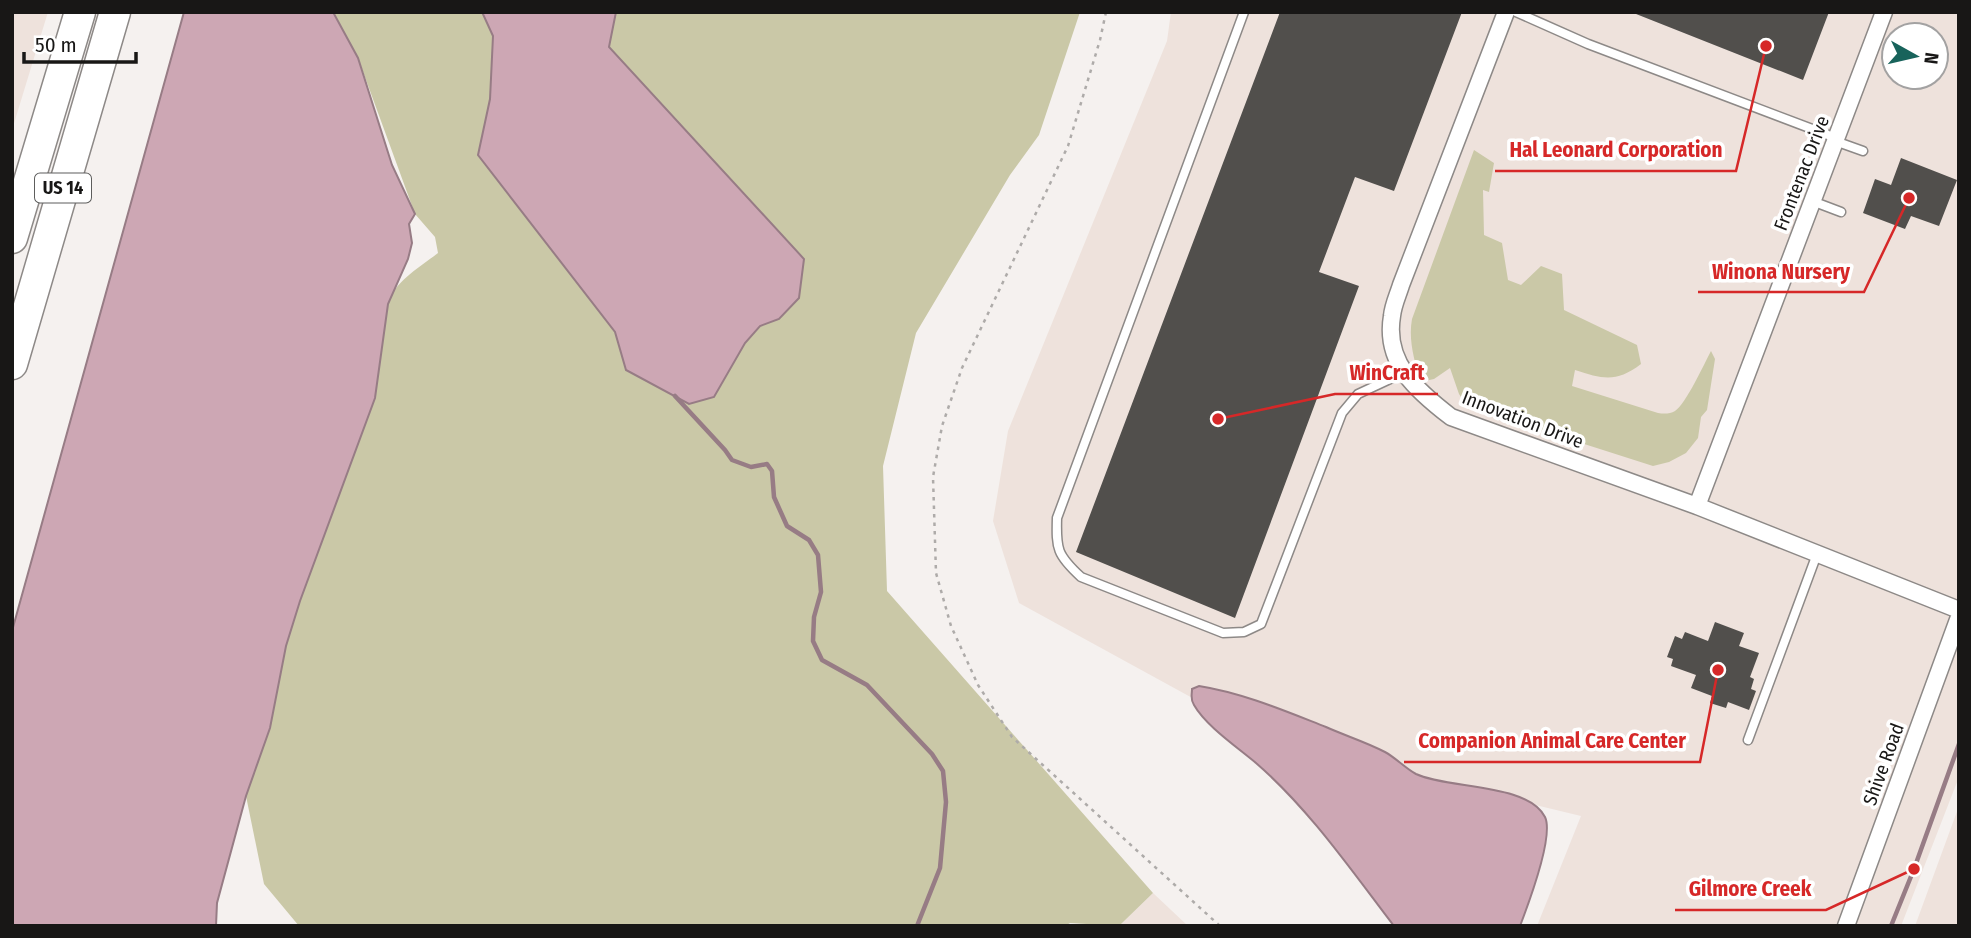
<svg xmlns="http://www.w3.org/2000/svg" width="1971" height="938" font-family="'Fira Sans Condensed',sans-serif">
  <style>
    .built { fill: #eee2dc; fill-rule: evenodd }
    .green { fill: #cac8a7 }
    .water { fill: #cda7b4; stroke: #977c85; stroke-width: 2 }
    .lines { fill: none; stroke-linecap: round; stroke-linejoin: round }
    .stream { stroke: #977c85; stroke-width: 4.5 }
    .building { fill: #514f4c }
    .lane-casing { stroke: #8d8987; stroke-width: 11 }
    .street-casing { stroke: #8d8987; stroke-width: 19 }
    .highway-casing { stroke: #8d8987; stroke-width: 33 }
    .path { stroke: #aeaba9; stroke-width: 2.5; stroke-dasharray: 3.5 5; stroke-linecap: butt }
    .lane { stroke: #fff; stroke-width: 8 }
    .street { stroke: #fff; stroke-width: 16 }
    .highway { stroke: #fff; stroke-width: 30 }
    .labels { text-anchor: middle; stroke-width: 7; stroke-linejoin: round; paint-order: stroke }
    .shield { fill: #fff; stroke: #5d5d5c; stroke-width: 2 }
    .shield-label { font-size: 18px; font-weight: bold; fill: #181716 }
    .street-label { font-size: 19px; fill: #181716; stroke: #fff }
    .leader { fill: none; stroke: #d62828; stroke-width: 2.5 }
    .callout-dot { fill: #d62828; stroke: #fff; stroke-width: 2.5 }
    .callout-label { font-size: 21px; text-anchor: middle; font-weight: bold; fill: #d62828; stroke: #fff; stroke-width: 7; stroke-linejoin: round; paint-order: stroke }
  </style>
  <rect width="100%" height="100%" fill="#f5f1ef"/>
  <!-- built -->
  <path class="built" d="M12 12H48L12 130Z
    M1171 12H1959V777L1901 926H1537L1581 816 1289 746 1207 706 1019 603 993 521 1008 431 1167 41ZM1894 35H1936V77H1894Z
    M1959 806V926H1915Z
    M1153 893 1188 926H1119Z"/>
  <!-- green -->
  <path class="green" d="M333 12H482L493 36 490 99 478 155 615 332 626 370 660 388 714 397 745 343 760 326 779 319 804 260 609 47 616 12H1080L1039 135 1010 175 916 333 883 466 887 591 1153 893 1119 926 1070 923 1065 926H299L264 884 246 796 270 728 291 619 317 554 349 428 389 299C399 279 421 266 438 253L435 237 415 214 358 58Z
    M1474 150 1494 163 1489 192 1483 190 1484 235 1502 243 1508 280 1521 285 1541 266 1562 274 1564 310 1637 345 1641 364C1616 383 1603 379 1575 370L1572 386 1658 413C1664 414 1670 414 1675 411 1686 404 1704 364 1711 351L1715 359 1707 410 1701 417 1698 438 1686 453 1669 462 1653 466 1468 407 1459 394 1450 368 1434 379 1420 382C1415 361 1408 341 1412 319Z"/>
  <!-- water -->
  <path class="water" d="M184 12H333L358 58 392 165 415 214 409 224 412 243 408 259 388 304 375 398 300 601 286 646 270 728 246 796 217 903 216 926H12V631Z
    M482 12H616L609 47 804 259 799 298 779 319 760 326 745 343 714 397 689 404 626 370 615 332 478 155 490 99 493 36Z
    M1199 686C1243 693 1285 711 1326 727 1346 736 1366 742 1385 752 1396 758 1405 768 1416 774 1448 789 1528 783 1545 817 1554 836 1528 905 1520 926H1394C1351 870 1310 810 1256 763 1237 747 1206 726 1194 705 1190 699 1192 695 1192 689Z"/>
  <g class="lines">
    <!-- stream -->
    <path class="stream" d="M675 396 725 450 732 460 751 467 767 464 772 471 774 497 787 526 809 540 818 555 821 592 814 617 813 641 822 660 867 685 932 754 943 771 946 802 940 868 917 926
      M1891 926 1914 869 1959 744"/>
  </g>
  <!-- building -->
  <path class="building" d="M1280 12H1462L1394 191 1355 177 1319 272 1359 286 1235 618 1076 552Z
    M1631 12H1829L1803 80Z
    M1901 158 1957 180 1939 226 1911 216 1905 229 1863 213 1875 179 1891 185Z
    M1715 622 1744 633 1739 646 1759 653 1750 677 1754 679 1751 689 1756 691 1749 710 1728 702 1726 708 1710 703 1712 696 1691 688 1696 675 1671 666 1673 659 1667 657 1675 636 1682 639 1685 632 1708 641Z"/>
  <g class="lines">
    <!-- lane casing -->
    <g class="lane-casing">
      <path id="lane" d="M1244 12 1057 518C1056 549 1057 555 1081 577L1223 633 1244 632 1261 624 1342 413 1358 394 1403 373
        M1516 12 1588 44 1836 138
        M1835 141 1863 151
        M1812 201 1841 212
        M1748 740 1817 554"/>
    </g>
    <!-- street casing -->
    <g class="street-casing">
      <path id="street" d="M1506 12 1401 285C1398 295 1393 305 1392 316 1384 363 1417 391 1451 417L1697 506 1959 610
        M1697 506 1884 12
        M1846 926 1959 617"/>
    </g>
    <!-- highway casing -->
    <g class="highway-casing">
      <path id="highway" d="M12 238 80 12
        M12 364 115 12"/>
    </g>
    <!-- path -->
    <path class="path" d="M1106 12 1100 40 1068 146 962 368 942 426 933 477 936 573 951 626 978 685 1012 737 1220 926"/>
    <!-- lane -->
    <use href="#lane" class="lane"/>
    <!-- street -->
    <use href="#street" class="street"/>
    <!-- highway -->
    <use href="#highway" class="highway"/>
  </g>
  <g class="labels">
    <!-- shield labels -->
    <rect class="shield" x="35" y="173.5" width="56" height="29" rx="5"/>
    <g class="shield-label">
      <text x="63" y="194">US 14</text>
    </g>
    <!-- street labels -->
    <g class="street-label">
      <text transform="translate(1801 173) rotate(-69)" y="7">Frontenac Drive</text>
      <text transform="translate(1523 419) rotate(21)" y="7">Innovation Drive</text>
      <text transform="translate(1883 764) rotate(-70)" y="7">Shive Road</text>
    </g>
  </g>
  <!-- callouts -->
  <path class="leader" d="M1766 46L1736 171H1495M1909 198L1864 292H1698M1218 419L1335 394H1438M1718 670L1700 762H1404M1914 869L1826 910H1675"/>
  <g class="callout-dot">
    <circle cx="1766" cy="46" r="7"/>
    <circle cx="1909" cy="198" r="7"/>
    <circle cx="1218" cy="419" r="7"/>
    <circle cx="1718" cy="670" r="7"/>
    <circle cx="1914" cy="869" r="7"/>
  </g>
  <g class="callout-label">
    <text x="1616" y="157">Hal Leonard Corporation</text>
    <text x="1781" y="279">Winona Nursery</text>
    <text x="1387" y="380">WinCraft</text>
    <text x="1552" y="748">Companion Animal Care Center</text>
    <text x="1750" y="896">Gilmore Creek</text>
  </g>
  <!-- border -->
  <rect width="1971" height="938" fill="none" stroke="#181716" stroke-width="28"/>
  <!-- north arrow -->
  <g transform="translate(1915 56) rotate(98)"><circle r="33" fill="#ffffff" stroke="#a3a2a2" stroke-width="2"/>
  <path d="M0-5L12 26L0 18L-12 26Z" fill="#18635b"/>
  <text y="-10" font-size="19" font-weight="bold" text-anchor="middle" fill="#181716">N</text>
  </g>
  <!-- scale -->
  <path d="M24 52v10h112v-10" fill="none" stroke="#181716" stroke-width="3.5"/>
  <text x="35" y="52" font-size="21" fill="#181716" stroke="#ffffff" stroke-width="5" paint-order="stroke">50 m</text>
</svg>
